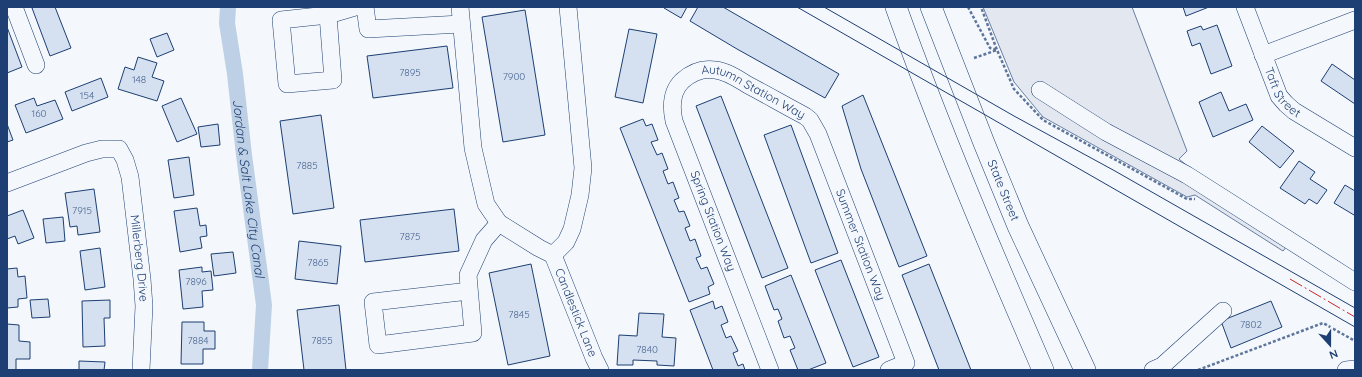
<svg xmlns="http://www.w3.org/2000/svg" width="1362" height="377" font-family="Quicksand,sans-serif">
  <style>
    .parking { fill: #e3e8f0; stroke: #687fa3 }
    .lines { fill: none; stroke-linecap: round; stroke-linejoin: round }
    .canal { stroke: #bed0e5; stroke-width: 16 }
    .building { fill: #d5e0f0; stroke: #1d3f73 }
    .minor-casing { stroke: #1d3f73; stroke-width: 18 }
    .major-casing { stroke: #1d3f73; stroke-width: 22 }
    .path { stroke: #5e769c; stroke-width: 2.5; stroke-dasharray: 3 2; stroke-linecap: butt }
    .minor { stroke: #f4f7fb; stroke-width: 17 }
    .major { stroke: #f4f7fb; stroke-width: 21 }
    .tram { stroke: #1d3f73; stroke-width: 1 }
    .power { stroke: #c62828; stroke-width: 1; stroke-dasharray: 14 3 2 3; stroke-linecap: butt }
    .labels { text-anchor: middle; stroke-width: 3; stroke-linejoin: round; paint-order: stroke }
    .number-label { font-size: 10px; fill: #4b6792 }
    .street-label { font-size: 12px; fill: #1d3f73; stroke: #f4f7fb }
    .water-label { font-size: 13px; font-style: italic; fill: #1d3f73; stroke: #f4f7fb }
  </style>
  <rect width="100%" height="100%" fill="#f4f7fb"/>
  <!-- parking -->
  <path class="parking" d="M983 7H1132L1187 151 1179 159 1244 213 1290 242 1283 251 1195 195 1187 197 1043 117 1014 82Z"/>
  <g class="lines">
    <!-- canal -->
    <path class="canal" id="s1" d="M228 7 227 23 235 74 244 155 264 305 260 370"/>
  </g>
  <!-- building -->
  <path class="building" d="M35 7H55L71 48 50 56 32 8Z
    M664 7H687L681 18 664 8Z
    M698 7H723L839 74 825 98 737 49 690 21Z
    M1183 7H1209L1186 16Z
    M525 10 545 135 503 142 482 17Z
    M1217 25 1232 66 1211 74 1200 43 1192 46 1187 31 1201 26 1203 30Z
    M7 27 22 67 7 73Z
    M629 29 657 34 643 103 615 97Z
    M167 33 174 50 157 57 150 39Z
    M447 46 453 88 373 98 367 56Z
    M138 57 157 63 152 77 164 81 157 101 118 89 125 67 134 70Z
    M1332 64 1355 80V104L1321 81Z
    M101 78 108 97 72 111 65 92Z
    M1221 92 1229 111 1246 104 1253 120 1213 137 1199 102Z
    M863 95 927 256 899 267 861 169 842 106Z
    M721 96 788 268 762 278 696 106Z
    M34 98 37 106 55 100 63 119 26 133 15 105Z
    M181 98 197 134 177 142 162 106Z
    M321 115 334 208 293 214 280 121Z
    M643 119 646 126 652 124 658 140 651 142 657 155 662 153 668 169 663 171 668 184 673 182 679 198 674 200 679 212 684 211 690 226 685 228 690 241 695 239 701 256 696 258 701 269 707 267 714 284 708 287 710 294 689 302 620 128Z
    M7 124 13 140 7 142Z
    M218 124 220 145 201 147 198 127Z
    M791 125 838 253 811 263 764 135Z
    M1262 126 1294 151 1280 168 1249 142Z
    M189 157 194 195 174 198 168 160Z
    M1299 161 1315 172 1310 179 1327 190 1317 204 1309 199 1305 204 1280 188Z
    M1345 185 1355 191V213L1354 215 1334 203Z
    M94 189 100 232 78 235 77 226 70 227 65 193Z
    M197 208 200 226 206 225 207 236 200 237 202 248 180 252 174 211Z
    M454 209 459 251 365 262 360 220Z
    M23 210 34 238 18 244 15 236 7 239V216Z
    M63 217 65 241 46 243 43 219Z
    M299 241 341 246 337 284 295 279Z
    M100 248 105 287 85 290 80 251Z
    M233 252 236 273 214 276 211 254Z
    M841 260 879 357 853 367 815 270Z
    M531 264 550 356 508 365 489 273Z
    M929 264 971 370H939L915 308 902 275Z
    M202 267V272L211 271 213 290 202 291 203 307 183 309 179 270Z
    M17 268 18 277 25 276 27 298 18 299V307L7 308V269Z
    M791 275 826 363 808 370H798L790 350 795 348 790 336 784 338 778 321 782 319 778 309 774 310 765 286Z
    M48 299 50 317 32 318 30 300Z
    M110 300V318H104L105 346 83 347 82 301Z
    M713 301 715 309 722 306 728 322 721 325 726 338 731 336 738 351 733 353 738 366 743 364 745 370H713L690 310Z
    M1271 301 1282 327 1231 348 1221 321Z
    M339 305 346 370H304L297 310Z
    M639 313 664 314 662 337 676 338 674 366 657 365V361L633 360V365H617L619 335 637 336Z
    M182 322H204V331H215V349H203V364H181Z
    M7 324 19 325V341L30 342V359H16V370H7Z
    M79 361 105 362 104 370H79Z"/>
  <g class="lines">
    <!-- minor casing -->
    <g class="minor-casing">
      <g id="minor">
        <path d="M14 7 36 65"/>
        <path d="M365 7 368 29 461 24"/>
        <path d="M460 7 473 148 486 204 499 223 539 248 553 255"/>
        <path id="s2" d="M1245 7 1279 96 1286 104 1294 111 1355 148"/>
        <path d="M328 15 333 80 287 84 281 20 328 15 355 7"/>
        <path d="M1263 55 1355 20"/>
        <path d="M1040 90 1106 132 1187 175 1355 282"/>
        <path id="s3" d="M7 183 86 153 102 149H119L125 160 130 177 142 279 144 306 141 370"/>
        <path d="M553 255 566 242 572 229 580 195 583 168 568 7"/>
        <path id="s4" d="M553 255 594 358 600 370"/>
        <path d="M469 291 373 302 378 345 473 333 468 275 484 240 499 223"/>
        <path id="s5" d="M770 370 674 121C671 107 671 92 682 81 691 73 702 68 715 70 727 71 738 79 748 85 767 95 786 106 805 116L810 120 818 134 906 363 889 370"/>
        <path d="M1153 370 1162 366 1223 311"/>
        <path d="M1346 370 1355 369"/>
      </g>
    </g>
    <!-- major casing -->
    <g class="major-casing">
      <g id="major">
        <path d="M896 7C940 130 991 250 1043 370"/>
        <path id="s6" d="M931 7 984 143 1018 226 1085 370"/>
      </g>
    </g>
    <!-- path -->
    <path class="path" d="M968 7 990 48 997 50 1014 89 1043 120 1187 199H1195
      M974 58 997 50 981 7
      M1198 370 1323 323 1355 341"/>
    <!-- minor -->
    <use href="#minor" class="minor"/>
    <!-- major -->
    <use href="#major" class="major"/>
    <!-- tram -->
    <path class="tram" d="M797 7 1355 327
      M824 7 1014 116 1115 171 1355 308"/>
    <!-- power -->
    <path class="power" d="M1290 279 1355 317"/>
  </g>
  <g class="labels">
    <!-- number labels -->
    <g class="number-label">
      <text x="410" y="76">7895</text>
      <text x="514" y="80">7900</text>
      <text x="139" y="83">148</text>
      <text x="87" y="99">154</text>
      <text x="39" y="117">160</text>
      <text x="307" y="169">7885</text>
      <text x="82" y="214">7915</text>
      <text x="410" y="240">7875</text>
      <text x="318" y="266">7865</text>
      <text x="196" y="285">7896</text>
      <text x="519" y="318">7845</text>
      <text x="1251" y="328">7802</text>
      <text x="198" y="344">7884</text>
      <text x="322" y="344">7855</text>
      <text x="647" y="353">7840</text>
    </g>
    <!-- street labels -->
    <g class="street-label">
      <text dy="4" stroke="none"><textPath href="#s2" startOffset="94">Taft Street</textPath></text>
      <text dy="4" stroke="none"><textPath href="#s5" startOffset="389">Autumn Station Way</textPath></text>
      <text dy="4" stroke="none"><textPath href="#s6" startOffset="197">State Street</textPath></text>
      <text transform="translate(713 221) rotate(69)" y="4">Spring Station Way</text>
      <text dy="4" stroke="none"><textPath href="#s5" startOffset="588">Summer Station Way</textPath></text>
      <text dy="4" stroke="none"><textPath href="#s3" startOffset="230">Millerberg Drive</textPath></text>
      <text dy="4" stroke="none"><textPath href="#s4" startOffset="62">Candlestick Lane</textPath></text>
    </g>
    <!-- water labels -->
    <g class="water-label">
      <text dy="5" stroke="none"><textPath href="#s1" startOffset="183">Jordan &amp; Salt Lake City Canal</textPath></text>
    </g>
  </g>
  <!-- border -->
  <rect width="1362" height="377" fill="none" stroke="#1d3f73" stroke-width="16"/>
  <!-- north arrow -->
  <g transform="translate(1330 345) rotate(159)" stroke="#f4f7fb" stroke-width="3" paint-order="stroke">
  <path d="M0-3L7 15L0 10L-7 15Z" fill="#1d3f73"/>
  <text y="-6" font-size="11" font-weight="bold" text-anchor="middle" fill="#1d3f73">N</text>
  </g>
</svg>
